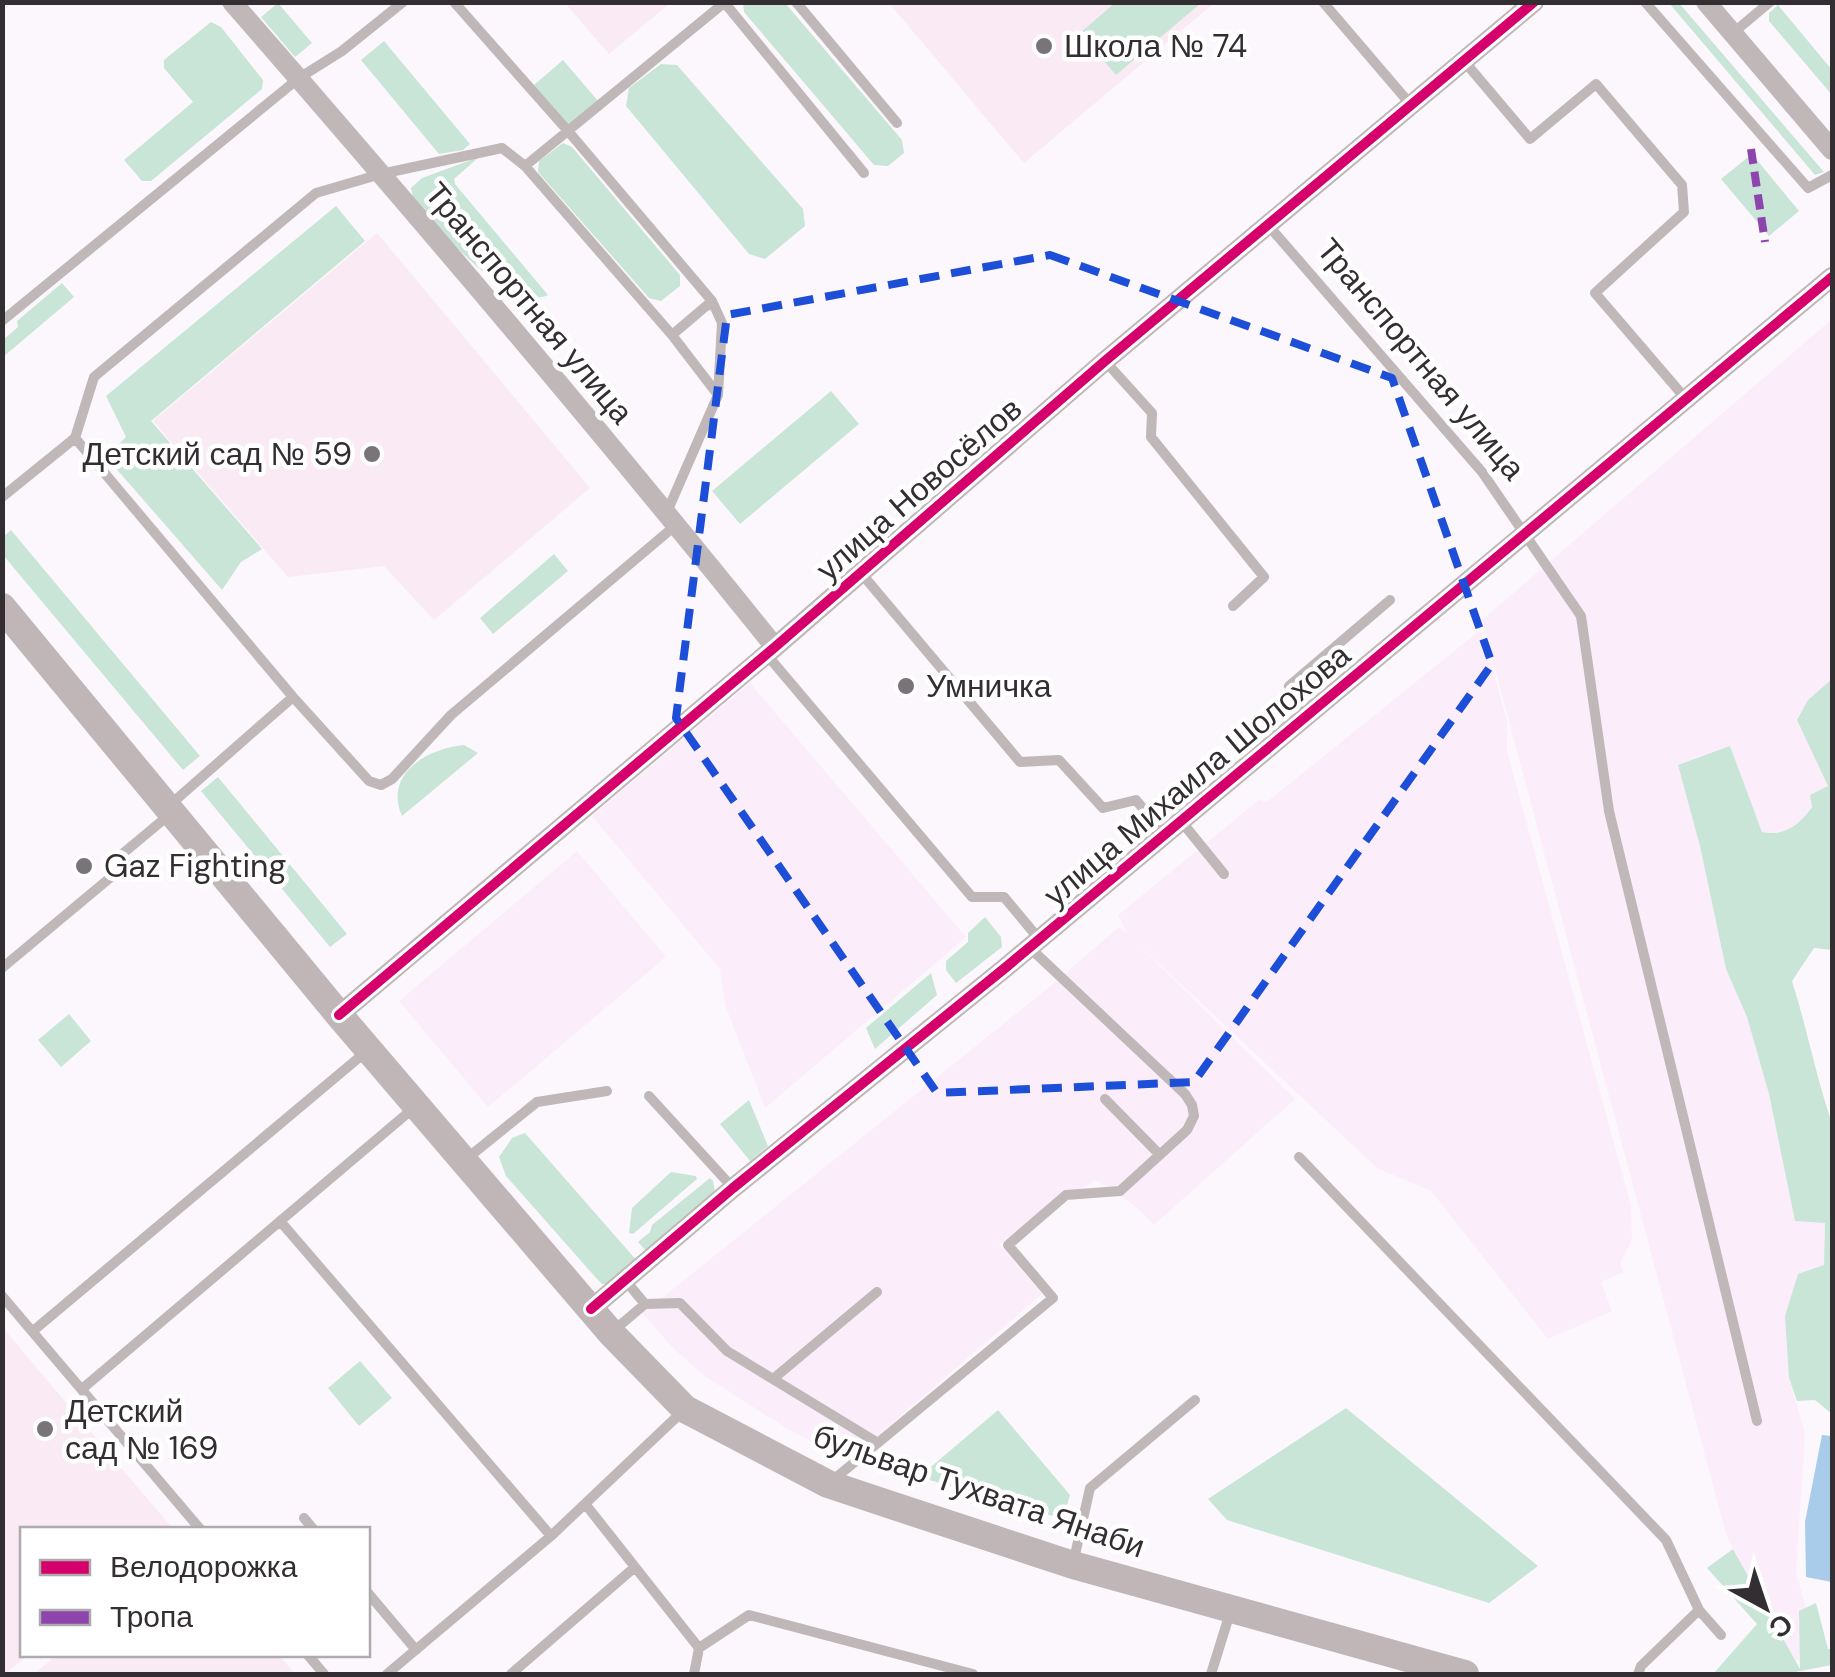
<svg xmlns="http://www.w3.org/2000/svg" width="1835" height="1677" font-family="'DM Sans',sans-serif">
  <style>
    .built { fill: #fbeefa }
    .education { fill: #f9eaf4 }
    .green { fill: #c8e5d8 }
    .water { fill: #a8ccea }
    .lines { fill: none; stroke-linecap: round; stroke-linejoin: round }
    .service { stroke: #c0b7b8; stroke-width: 10 }
    .minor { stroke: #c0b7b8; stroke-width: 20 }
    .secondary { stroke: #c0b6b7; stroke-width: 28 }
    .quiet { stroke: #8e44ad; stroke-width: 8; stroke-dasharray: 15 8; stroke-linecap: butt }
    .cycleway-casing { stroke: #fff; stroke-width: 16 }
    .cycleway { stroke: #d6006c; stroke-width: 10 }
    .marked { fill: none; stroke: #1d4ed8; stroke-width: 8; stroke-dasharray: 20 12; stroke-linejoin: round }
    .poi-dot { fill: #797479; stroke: #fff; stroke-width: 4 }
    .labels { text-anchor: middle; stroke-width: 9; stroke-linejoin: round; paint-order: stroke }
    .poi-label { font-size: 32px; fill: #332e32; stroke: #fff; text-anchor: start }
    .street-label { font-size: 32px; fill: #332e32; stroke: #fff }
  </style>
  <rect width="100%" height="100%" fill="#fcf7fc"/>
  <!-- built -->
  <path class="built" d="M1832 319V679L1808 700 1829 786 1799 825 1773 835 1762 832 1730 746 1700 846 1726 969 1747 1017 1769 1094 1795 1221 1825 1222 1824 1265 1789 1378 1805 1433 1796 1573 1819 1654 1789 1663 1726 1534 1482 620Z
    M1479 631 1485 641 1507 721V751L1631 1206 1632 1239 1620 1264 1624 1272 1601 1282 1612 1311 1548 1339 1431 1191 1377 1168 1135 941 1295 1099 1154 1225 1133 1204 1095 1180 999 1244 1042 1294 848 1461 786 1428 703 1375 670 1345 643 1313 1047 989 1119 927 1127 933 1118 915 1259 800 1267 802Z
    M750 683 966 937 765 1108 725 1005 720 969 592 816Z
    M577 851 666 957 488 1107 399 1001Z"/>
  <!-- education -->
  <path class="education" d="M565 3H670L609 54Z
    M889 3H1214L1024 163Z
    M377 233 590 488 434 620 384 566 288 577 153 421Z
    M3 1328 173 1529 22 1530V1654L28 1655 5 1674H2Z
    M57 1655H279L295 1674H34Z"/>
  <!-- green -->
  <path class="green" d="M278 3 312 43 295 57 261 17Z
    M743 3H785L902 140 904 153 888 166 874 165 744 12Z
    M1115 3V2L1201 3 1116 75 1080 33Z
    M1669 3H1679L1824 172 1815 175Z
    M1778 5 1832 70V95L1769 21V13Z
    M211 22 221 27 263 80 262 89 151 181H142L124 160 193 102 164 68V60Z
    M384 41 470 144 463 150 439 154 361 60Z
    M563 60 598 101 569 126 534 85Z
    M661 64 677 65 803 209 805 226 765 259 749 254 626 106 629 88Z
    M563 143 572 147 680 275V286L661 301 649 298 538 172 539 161Z
    M1752 154 1799 211 1769 236 1721 179Z
    M479 157 454 179 455 184 548 295C507 314 436 225 413 197L411 188 422 178Z
    M336 206 365 241 151 421 262 549 241 562 222 590 106 457 126 437 106 396Z
    M62 283 74 297 3 357V340L18 327 17 321Z
    M831 391 859 424 740 524 712 491Z
    M11 530 200 756 183 770 3 555V537Z
    M554 554 568 571 493 634 480 618Z
    M1832 679V950L1814 948 1792 981C1807 1028 1816 1077 1832 1123V1414L1815 1400 1797 1401 1789 1378 1785 1316 1798 1274 1824 1265 1825 1223 1795 1221 1769 1094 1747 1017 1726 969 1700 846 1678 765 1730 746 1762 832C1785 837 1800 824 1812 807L1810 795 1828 786 1797 720 1808 700Z
    M464 745 478 753 402 816C383 774 428 748 464 745Z
    M218 777 347 934 330 947 201 791Z
    M985 917 1001 937 1002 947 956 983 946 970V961L968 942V933Z
    M931 973 937 995 875 1049 866 1028Z
    M69 1014 91 1041 61 1067 38 1040Z
    M749 1100 768 1146 750 1161 720 1124Z
    M525 1133 638 1262 610 1284H602L597 1279 506 1176 499 1157 512 1138Z
    M671 1172 696 1176 697 1179 633 1234 629 1233 632 1208Z
    M710 1178 713 1181 715 1193 649 1254 638 1242 650 1232 652 1225Z
    M360 1361 392 1398 359 1426 328 1388Z
    M1346 1408 1538 1566 1489 1603 1227 1520 1208 1499Z
    M998 1410 1070 1495 1063 1519 919 1477Z
    M1733 1549 1800 1669 1799 1611 1816 1603 1828 1649H1832V1665L1784 1674H1713L1757 1624 1707 1568Z"/>
  <!-- water -->
  <path class="water" d="M1822 1435 1832 1436V1582L1806 1577 1805 1522Z"/>
  <g class="lines">
    <!-- service -->
    <path class="service" d="M454 2 568 131 712 301 672 335
      M724 2 864 173
      M796 2 897 123
      M1323 2 1411 105
      M1645 2 1808 188 1832 175
      M1733 33 1770 2
      M1464 61 1530 139 1596 84 1682 185 1684 212 1595 293 1686 399
      M525 166 724 3
      M1268 225 1482 472 1581 616 1609 811 1757 1421
      M712 301 722 323 718 395
      M2 321 299 78 342 51 403 2
      M1105 361 1152 413 1151 437 1264 577 1233 606
      M75 438 293 697
      M2 497 75 438 94 377 316 193 381 174 502 148 525 166 672 335 718 395 667 512
      M861 573 1020 762 1059 760 1103 808 1136 800 1164 834
      M767 655 972 897H1004L1039 939
      M1309 713 1289 686 1390 600
      M171 804 293 697 369 781 381 785 392 779 451 715 676 525
      M1181 821 1224 874
      M2 968 111 877 115 860 169 815
      M649 1096 733 1188
      M1105 1099 1160 1155
      M1299 1157 1666 1540 1699 1610
      M465 1160 537 1102 607 1091
      M280 1221 551 1536 684 1410
      M625 1280 645 1304 680 1303 727 1351 878 1443
      M2 1296 201 1530
      M33 1331 368 1050
      M612 1332 645 1304
      M773 1379 877 1292
      M82 1389 416 1106
      M833 1480 1053 1298 1008 1245 1066 1195 1120 1191 1187 1130 1194 1116 1192 1105 1185 1094 1029 947
      M586 1505 699 1648 694 1674
      M304 1518 314 1530
      M1073 1564 1090 1488 1195 1400
      M368 1593 416 1650
      M699 1648 749 1615 973 1674
      M307 1654 324 1674
      M387 1674 551 1536
      M511 1674 635 1567
      M1211 1674 1230 1613
      M1638 1674 1641 1666 1699 1610 1721 1635"/>
    <!-- minor -->
    <path class="minor" d="M232 2C417 214 599 428 775 647
      M1706 2 1832 150
      M339 1015 775 647 1105 361 1534 2
      M591 1309 733 1188 1005 968 1832 277"/>
    <!-- secondary -->
    <path class="secondary" d="M2 607 339 1015 611 1333 685 1409 828 1484 891 1505 1073 1565 1465 1674"/>
    <!-- quiet -->
    <path class="quiet" d="M1751 149 1765 242"/>
    <!-- cycleway casing -->
    <g class="cycleway-casing">
      <path id="cycleway" d="M339 1015 775 647 1105 361 1534 2
        M591 1309 733 1188 1005 968 1832 277"/>
    </g>
    <!-- cycleway -->
    <use href="#cycleway" class="cycleway"/>
  </g>
  <!-- marked area -->
  <path class="marked" d="M1050 255 1392 378 1492 664 1194 1082 937 1093 676 718 727 315Z"/>
  <!-- markers -->
  <g class="poi-dot">
    <circle cx="1044" cy="46" r="10"/>
    <circle cx="372" cy="454" r="10"/>
    <circle cx="906" cy="686" r="10"/>
    <circle cx="84" cy="866" r="10"/>
    <circle cx="45" cy="1429" r="10"/>
  </g>
  <g class="labels">
    <!-- poi labels -->
    <g class="poi-label">
      <text x="1064" y="57">Школа № 74</text>
      <text x="352" y="465" text-anchor="end">Детский сад № 59</text>
      <text x="926" y="697">Умничка</text>
      <text x="104" y="877">Gaz Fighting</text>
      <text x="65" y="1422">Детский<tspan x="65" dy="37">сад № 169</tspan></text>
    </g>
    <!-- street labels -->
    <g class="street-label">
      <text transform="translate(529 303) rotate(50)" y="11">Транспортная улица</text>
      <text transform="translate(1421 359) rotate(50)" y="11">Транспортная улица</text>
      <text transform="translate(919 489) rotate(-41)" y="11">улица Новосёлов</text>
      <text transform="translate(1197 775) rotate(-40)" y="11">улица Михаила Шолохова</text>
      <text transform="translate(979 1491) rotate(19)" y="11">бульвар Тухвата Янаби</text>
    </g>
  </g>
  <!-- border -->
  <rect width="1835" height="1677" fill="none" stroke="#332e32" stroke-width="10"/>
  <!-- legend -->
  <rect x="20" y="1527" width="350" height="130" fill="#ffffff" stroke="#adabad" stroke-width="2.5"/>
  <rect x="40" y="1560" width="50" height="15" fill="#d6006c" stroke="#adabad" stroke-width="2.5"/>
  <text x="110" y="1577" font-size="30" fill="#332e32">Велодорожка</text>
  <rect x="40" y="1610" width="50" height="15" fill="#8e44ad" stroke="#adabad" stroke-width="2.5"/>
  <text x="110" y="1627" font-size="30" fill="#332e32">Тропа</text>
  <!-- north arrow -->
  <g transform="translate(1765 1607) rotate(140)" stroke="#ffffff" stroke-width="8" paint-order="stroke">
  <path d="M0-8L18 38L0 25L-18 38Z" fill="#332e32"/>
  <text y="-15" font-size="28" font-weight="bold" text-anchor="middle" fill="#332e32">С</text>
  </g>
</svg>
